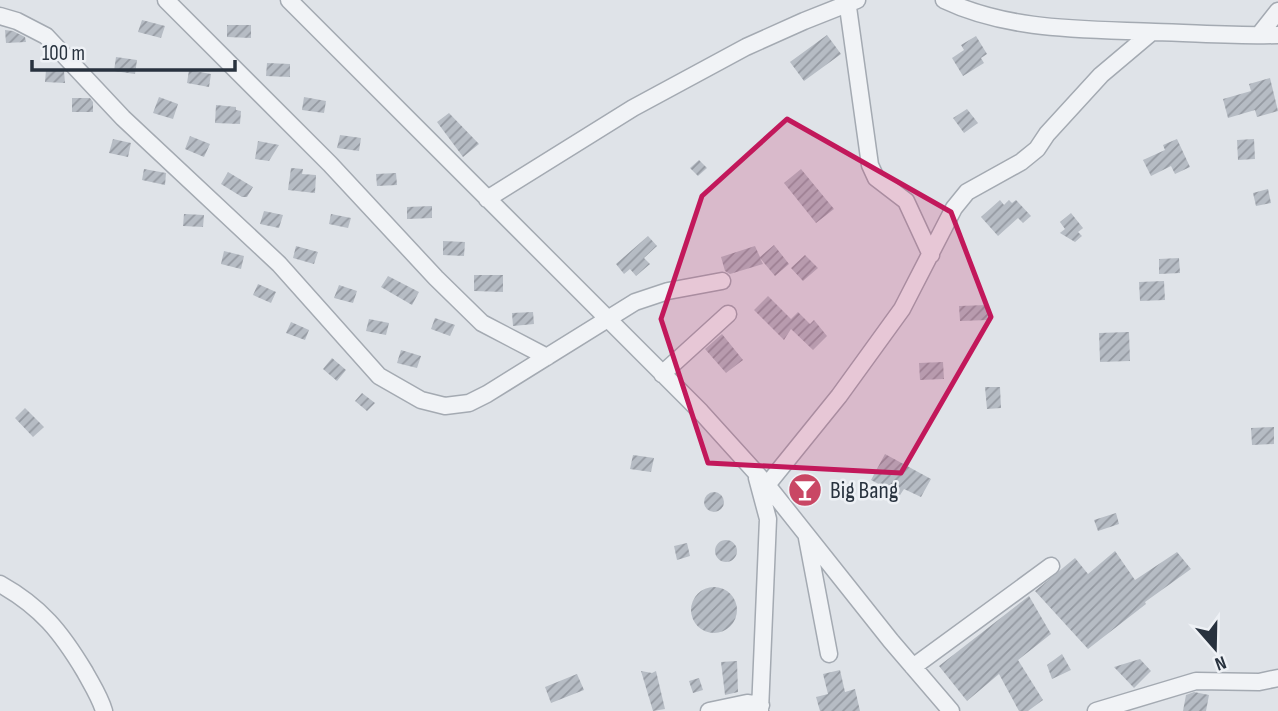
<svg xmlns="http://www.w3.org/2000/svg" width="1278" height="711" font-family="'Sofia Sans Condensed',sans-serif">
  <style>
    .building { fill: url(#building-hatch) }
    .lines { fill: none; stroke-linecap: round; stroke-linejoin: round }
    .minor-casing { stroke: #a4aab2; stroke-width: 19 }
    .minor { stroke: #f1f3f6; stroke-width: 16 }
    .marked { fill: #c2185b; fill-opacity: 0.2; stroke: #c2185b; stroke-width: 5; stroke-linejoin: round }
    .labels { text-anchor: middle; stroke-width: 5; stroke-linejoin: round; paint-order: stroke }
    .poi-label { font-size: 24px; fill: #28323e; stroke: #eef1f5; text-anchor: start }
  </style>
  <defs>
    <pattern id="building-hatch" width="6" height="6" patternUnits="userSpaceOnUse" patternTransform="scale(1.75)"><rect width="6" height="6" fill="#b6bcc4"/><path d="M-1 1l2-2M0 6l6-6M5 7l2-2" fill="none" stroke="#9499a1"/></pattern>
  </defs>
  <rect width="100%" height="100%" fill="#dfe3e8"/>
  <!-- building -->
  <path class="building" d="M142 20 165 26 161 38 138 32Z
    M227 25H251V38L227 37Z
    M5 30 13 31 25 37 26 42 6 43Z
    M827 35 841 54 804 81 790 62Z
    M976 36 987 54 981 58 984 63 963 76 952 58 964 50 961 45Z
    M116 57 137 60 135 74 114 71Z
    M267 63 290 64V77L266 76Z
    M46 70 64 71 65 83 45 82Z
    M189 70 211 74 209 87 187 83Z
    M1270 78 1278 111 1257 117 1255 110 1228 118 1223 99 1251 91 1249 84Z
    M159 97 178 104 173 119 153 113Z
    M304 97 326 101 324 113 302 110Z
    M72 98H90L93 102V112H72Z
    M216 105 236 107V110L241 111 240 124 215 123Z
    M967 109 978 123 964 133 953 118Z
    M449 113 479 144 463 157 437 122Z
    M340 135 361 138 359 151 337 148Z
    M190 136 210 144 204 157 185 149Z
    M113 139 131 143 128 157 109 153Z
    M1177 139 1190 167 1175 174 1171 166 1151 176 1143 160 1165 150 1163 145Z
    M1254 139 1255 159 1238 160 1237 140Z
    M258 141 279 145 269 161 255 159Z
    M699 160 707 168 698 176 690 168Z
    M291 168 303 169 302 174 316 175 315 193 288 190Z
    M144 169 166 173 165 185 142 180Z
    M801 169 834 209 816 223 784 183Z
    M228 172 253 187 247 197H242L221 184Z
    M396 173 397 185 377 186 376 174Z
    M1268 189 1271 203 1256 206 1253 193Z
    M1000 200 1004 205 1009 200 1012 203 1016 200 1031 216 1023 223 1018 218 998 236 981 217Z
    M432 206V218L407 219V207Z
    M264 211 283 215 279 228 260 224Z
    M1071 213 1083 228 1078 232 1082 236 1075 242 1060 233 1065 229 1060 222Z
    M184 214 204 215 203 227 183 226Z
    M331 214 351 218 348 228 329 224Z
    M648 236 657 246 644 258 650 264 636 276 630 269 624 274 616 264Z
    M443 241 465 242 464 256 443 255Z
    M774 245 789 264 775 276 760 258 763 264 730 274 725 271 721 257 755 246 760 257Z
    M296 246 318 252 314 264 293 258Z
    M224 251 244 256 241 269 221 264Z
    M805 255 818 268 803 281 791 268Z
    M1179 258 1180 273 1159 274V259Z
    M474 275H503V292L474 291Z
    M388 276 419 292 412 305 381 287Z
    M1164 281 1165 300 1140 301 1139 282Z
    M258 284 276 292 271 303 253 295Z
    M339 285 357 291 353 303 334 298Z
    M768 296 791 319 798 312 810 324 814 320 827 336 813 350 791 329 784 340 754 310Z
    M987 305 988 320 960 321 959 306Z
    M533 312 534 324 513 326 512 313Z
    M435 318 455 325 450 336 431 329Z
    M369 319 389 323 386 335 366 331Z
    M291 322 309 330 305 340 286 333Z
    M1129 332 1130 361 1100 362 1099 333Z
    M722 334 743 360 726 373 705 349Z
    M401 350 421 356 417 368 397 363Z
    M332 358 346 370 337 381 323 369Z
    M943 362 944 379 920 380 919 363Z
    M985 387H1000L1001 408 987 409Z
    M362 393 375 403 367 411 355 401Z
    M25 408 44 427 33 437 15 418Z
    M1274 427V444L1252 445 1251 428Z
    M885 454 931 479 921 497 904 489 900 495 871 480Z
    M633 455 654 458 651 472 630 469Z
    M704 502a10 10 0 1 1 20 0a10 10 0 1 1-20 0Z
    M1116 513 1119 524 1098 531 1094 520Z
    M715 551a11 11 0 1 1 22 0a11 11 0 1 1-22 0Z
    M687 543 690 556 677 560 674 546Z
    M1115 551 1135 580 1177 552 1191 569 1145 602 1146 604 1088 649 1035 591 1075 558 1088 574Z
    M691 610a23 23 0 1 1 46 0a23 23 0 1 1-46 0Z
    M1029 596 1051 634 1018 660 1043 700 1028 711H1019L999 674 967 701 939 666Z
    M1062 654 1071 670 1052 679 1047 665Z
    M1140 659 1151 671 1134 688 1114 667Z
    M737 661 738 692 725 695 721 662Z
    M840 670 845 692 855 689 860 711H820L816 697 828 694 823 674Z
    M641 671 652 673 656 671 665 709 653 711Z
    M577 674 584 690 551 703 545 687Z
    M699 678 703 690 693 693 689 681Z
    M1194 692 1209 695 1206 711H1183L1186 695Z"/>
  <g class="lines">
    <!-- minor casing -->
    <g class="minor-casing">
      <path id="minor" d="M166 0 330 164 436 278 482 323 547 357
        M289 0 701 412 767 485 891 641 951 711
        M847 0 870 165 876 178 906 201 931 255
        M944 0C1009 31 1084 29 1155 32 1196 33 1237 36 1278 35
        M0 16 17 21 46 36 123 118 279 264 379 376 421 400 445 406 469 403 487 394 635 302 668 291 722 281
        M1259 35 1278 11
        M487 199 633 108 746 47 804 21 857 0
        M662 374 728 314
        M757 478 768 519 760 711
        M767 485 839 396 902 309 954 208 967 192 1021 162 1037 149 1047 134 1101 75 1152 32
        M807 538 829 654
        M0 584C41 607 61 632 85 672 92 685 100 697 104 711
        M913 667 1051 566
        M709 711 747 703 761 705
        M1096 711 1196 681 1259 682 1278 678"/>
    </g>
    <!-- minor -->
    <use href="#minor" class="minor"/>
  </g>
  <!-- marked area -->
  <path class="marked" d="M787 119 951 212 991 317 901 473 708 463 661 319 702 196Z"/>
  <!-- icons -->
  <defs>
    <g id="bar-disc" transform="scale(1.75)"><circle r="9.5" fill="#c94764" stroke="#eef1f5"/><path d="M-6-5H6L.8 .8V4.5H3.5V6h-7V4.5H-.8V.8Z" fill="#fff"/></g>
  </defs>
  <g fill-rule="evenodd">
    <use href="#bar-disc" x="805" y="490"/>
  </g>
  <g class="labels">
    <!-- poi labels -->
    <g class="poi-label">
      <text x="830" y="498">Big Bang</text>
    </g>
  </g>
  <!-- north arrow -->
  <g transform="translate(1215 648) rotate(160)" stroke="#eef1f5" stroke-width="5" paint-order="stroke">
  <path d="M0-5L12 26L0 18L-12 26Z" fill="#28323e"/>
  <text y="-10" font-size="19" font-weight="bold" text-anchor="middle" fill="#28323e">N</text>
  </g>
  <!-- scale -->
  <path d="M32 60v10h203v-10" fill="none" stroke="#28323e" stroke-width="3.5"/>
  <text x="42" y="60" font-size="21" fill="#28323e" stroke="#eef1f5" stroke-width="5" paint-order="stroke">100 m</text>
</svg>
